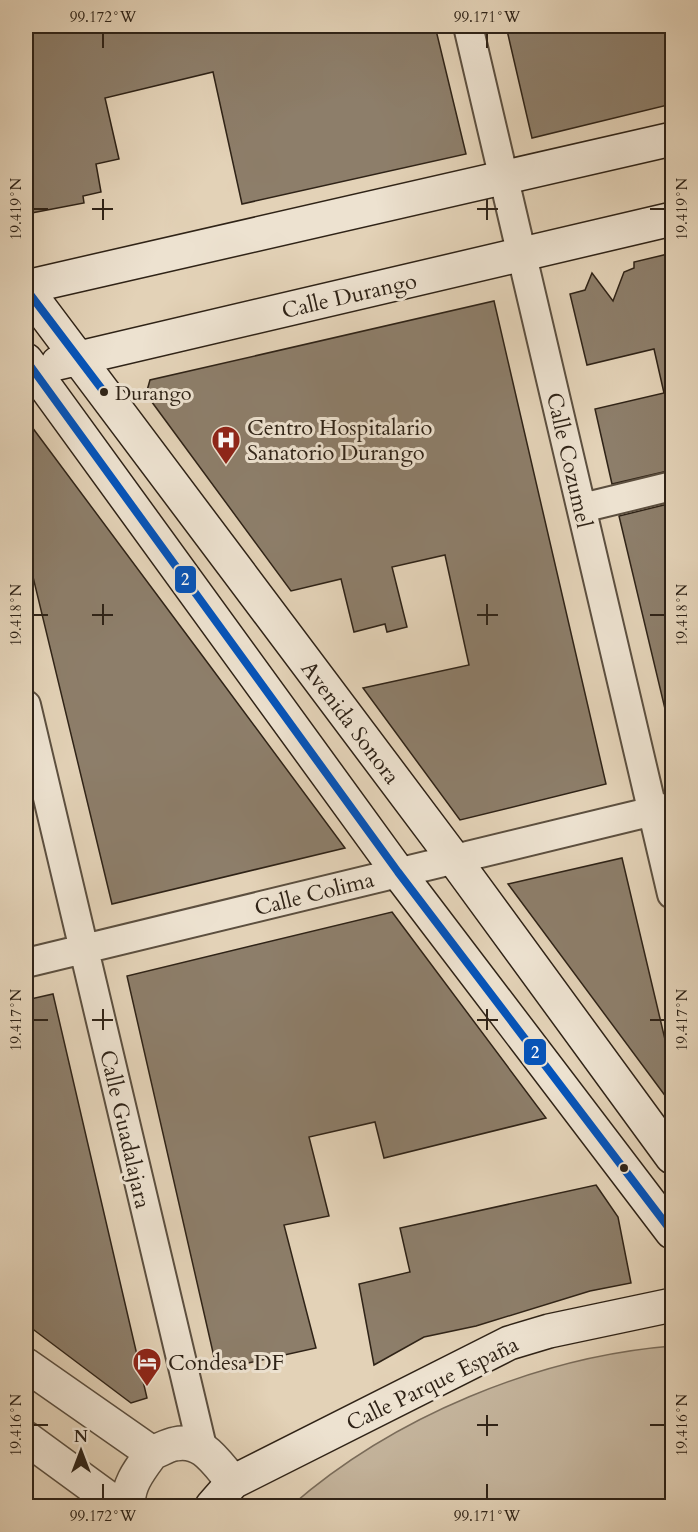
<svg xmlns="http://www.w3.org/2000/svg" width="698" height="1532" font-family="Cardo,serif">
  <style>
    .green { fill: #c4b49c; stroke: #7a6c5a; stroke-width: 1.5 }
    .building { fill: #8d7e6a; stroke: #2f2317; stroke-width: 1.5 }
    .lines { fill: none; stroke-linecap: round; stroke-linejoin: round }
    .minor-casing { stroke: #5c4f3f; stroke-width: 32 }
    .tertiary-casing { stroke: #5c4f3f; stroke-width: 36 }
    .secondary-casing { stroke: #2f2317; stroke-width: 36 }
    .minor { stroke: #ede2d0; stroke-width: 28 }
    .tertiary { stroke: #ede2d0; stroke-width: 33 }
    .secondary { stroke: #ede2d0; stroke-width: 33 }
    .bus-1-casing { stroke: #ede2d0; stroke-width: 12 }
    .bus-1 { stroke: #0554ba; stroke-width: 8 }
    .ticks { fill: none; stroke: #2f2317; stroke-width: 2 }
    .bus-dot { fill: #2f2317; stroke: #ede2d0; stroke-width: 2 }
    .labels { text-anchor: middle; stroke-width: 6; stroke-linejoin: round; paint-order: stroke }
    .bus-label { font-size: 20px; fill: #2f2317; stroke: #ede2d0; text-anchor: start }
    .street-label { font-size: 22px; fill: #2f2317; stroke: #ede2d0 }
    .poi-label { font-size: 22px; fill: #2f2317; stroke: #ede2d0; text-anchor: start }
    .line-badge { stroke: #ede2d0; stroke-width: 2 }
    .badge-label { font-size: 16px; text-anchor: middle; font-weight: bold; fill: #fff }
    .neatline { fill: none; stroke: #2f2317; stroke-width: 2 }
    .ticks-label { font-size: 15px; text-anchor: middle; fill: #2f2317 }
  </style>
  <rect width="100%" height="100%" fill="#e3d2b7"/>
  <filter id="stains"><feTurbulence type="fractalNoise" baseFrequency=".00333" numOctaves="4"/><feColorMatrix values="0 0 0 0 .2 0 0 0 0 .09 0 0 0 0 .02 0 0 0 .5 -.17"/></filter>
  <radialGradient id="worn" r=".72"><stop offset=".6" stop-color="#630" stop-opacity="0"/><stop offset="1" stop-color="#630" stop-opacity=".3"/></radialGradient>
  <!-- green -->
  <path class="green" d="M672 1346V1506H291C393 1417 537 1357 672 1346Z"/>
  <!-- building -->
  <path class="building" d="M26 26H435L466 154 242 204 213 72 105 98 119 159 96 164 101 192 83 196 84 203 26 214Z
    M506 26H672V104L532 138Z
    M672 253V470L612 484 595 409 664 393 654 349 587 365 570 294 585 290 592 273 613 301 624 272 634 268V262Z
    M494 301 606 784 460 820 363 688 469 665 445 555 392 567 407 627 387 632 385 624 354 632 341 579 291 591 146 394 150 380Z
    M26 419 210 666 345 848 112 904 26 548Z
    M672 503V708L665 709 619 516Z
    M622 858 672 1069V1105L508 884Z
    M392 912 546 1118 384 1158 375 1122 309 1137 329 1216 284 1225 316 1348 217 1370 127 976Z
    M53 994 147 1398 131 1403 26 1324V1000Z
    M596 1185 618 1217 631 1283 590 1291 476 1326 424 1337 374 1365 359 1284 410 1272 400 1228Z"/>
  <g class="lines">
    <!-- minor casing -->
    <g class="minor-casing">
      <path id="minor" d="M468 26 672 894
        M582 508 672 486
        M26 705 202 1447
        M26 963 670 807"/>
    </g>
    <!-- tertiary casing -->
    <g class="tertiary-casing">
      <path id="tertiary" d="M26 1365 152 1453C160 1450 168 1445 175 1444 203 1438 217 1464 233 1482
        M26 1438 119 1506
        M129 1506C126 1486 141 1468 152 1453"/>
    </g>
    <!-- secondary casing -->
    <g class="secondary-casing">
      <path id="secondary" d="M26 287 672 139
        M26 289 454 859 672 1157
        M26 360 398 872 672 1232
        M58 363 672 219
        M212 1506 233 1482 509 1343 549 1331 672 1305"/>
    </g>
    <!-- minor -->
    <use href="#minor" class="minor"/>
    <!-- tertiary -->
    <use href="#tertiary" class="tertiary"/>
    <!-- secondary -->
    <use href="#secondary" class="secondary"/>
    <!-- bus-1 casing -->
    <g class="bus-1-casing">
      <path id="bus-1" d="M26 289 104 392
        M26 360 398 872 672 1232"/>
    </g>
    <!-- bus-1 -->
    <use href="#bus-1" class="bus-1"/>
  </g>
  <!-- ticks -->
  <path class="ticks" d="M103 33V48M487 33V48M103 199V220M487 199V220M33 209H48M92 209H113M477 209H498M650 209H665M103 604V625M487 604V625M33 615H48M92 615H113M477 615H498M650 615H665M103 1009V1030M487 1009V1030M33 1020H48M92 1020H113M477 1020H498M650 1020H665M487 1415V1436M33 1425H48M477 1425H498M650 1425H665M103 1484V1499M487 1484V1499"/>
  <!-- icons -->
  <defs>
    <g id="hospital-pin" transform="scale(1.5)"><path d="M0 17L-7.5 6A9.5 9.5 0 1 1 7.5 6Z" fill="#8f2418" stroke="#ede2d0"/><path d="M-5-5h3v3.5h4V-5h3V5h-3V1.5h-4V5h-3Z" fill="#fff"/></g>
    <g id="hotel-pin" transform="scale(1.5)"><path d="M0 17L-7.5 6A9.5 9.5 0 1 1 7.5 6Z" fill="#8f2418" stroke="#ede2d0"/><path d="M-6-4.5h1.5V1H6V5H4.5V3h-9V5H-6ZM-4 0a1.8 1.8 0 1 1 3.6 0ZM.5 0V-2.5h3Q6-2.5 6 0Z" fill="#fff"/></g>
  </defs>
  <g fill-rule="evenodd">
    <use href="#hospital-pin" x="226" y="440"/>
    <use href="#hotel-pin" x="147" y="1362"/>
  </g>
  <!-- markers -->
  <g class="bus-dot">
    <circle cx="104" cy="392" r="5"/>
    <circle cx="624" cy="1168" r="5"/>
  </g>
  <g class="labels">
    <!-- bus labels -->
    <g class="bus-label">
      <text x="115" y="400">Durango</text>
    </g>
    <!-- street labels -->
    <g class="street-label">
      <text transform="translate(349 295) rotate(-13)" y="8">Calle Durango</text>
      <text transform="translate(570 460) rotate(77)" y="8">Calle Cozumel</text>
      <text transform="translate(351 722) rotate(53)" y="8">Avenida Sonora</text>
      <text transform="translate(314 893) rotate(-14)" y="8">Calle Colima</text>
      <text transform="translate(126 1129) rotate(77)" y="8">Calle Guadalajara</text>
      <text transform="translate(432 1383) rotate(-26)" y="8">Calle Parque España</text>
    </g>
    <!-- poi labels -->
    <g class="poi-label">
      <text x="247" y="435">Centro Hospitalario<tspan x="247" dy="25">Sanatorio Durango</tspan></text>
      <text x="168" y="1370">Condesa DF</text>
    </g>
  </g>
  <g class="line-badge">
    <rect x="174" y="565" width="23" height="29" rx="6" fill="#0554ba"/>
    <rect x="523" y="1038" width="24" height="28" rx="6" fill="#0554ba"/>
  </g>
  <g class="badge-label">
    <text x="185" y="585">2</text>
    <text x="535" y="1058">2</text>
  </g>
  <!-- margin -->
  <rect width="698" height="1532" fill="none" stroke="#e3d2b7" stroke-width="66"/>
  <!-- north arrow -->
  <g transform="translate(81 1451)" stroke="#ede2d0" stroke-width="4.5" paint-order="stroke">
  <path d="M0-4.5L10 22L0 15L-10 22Z" fill="#2f2317"/>
  <text y="-9" font-size="16" font-weight="bold" text-anchor="middle" fill="#2f2317">N</text>
  </g>
  <rect x="33" y="33" width="632" height="1466" class="neatline"/>
  <g class="ticks-label">
    <text x="103" y="22">99.172°W</text>
    <text x="487" y="22">99.171°W</text>
    <text transform="translate(16 209) rotate(-90)" y="5">19.419°N</text>
    <text transform="translate(682 209) rotate(-90)" y="5">19.419°N</text>
    <text transform="translate(16 615) rotate(-90)" y="5">19.418°N</text>
    <text transform="translate(682 615) rotate(-90)" y="5">19.418°N</text>
    <text transform="translate(16 1020) rotate(-90)" y="5">19.417°N</text>
    <text transform="translate(682 1020) rotate(-90)" y="5">19.417°N</text>
    <text transform="translate(16 1425) rotate(-90)" y="5">19.416°N</text>
    <text transform="translate(682 1425) rotate(-90)" y="5">19.416°N</text>
    <text x="103" y="1521">99.172°W</text>
    <text x="487" y="1521">99.171°W</text>
  </g>
  <rect width="100%" height="100%" filter="url(#stains)"/>
  <rect width="100%" height="100%" fill="url(#worn)"/>
</svg>
